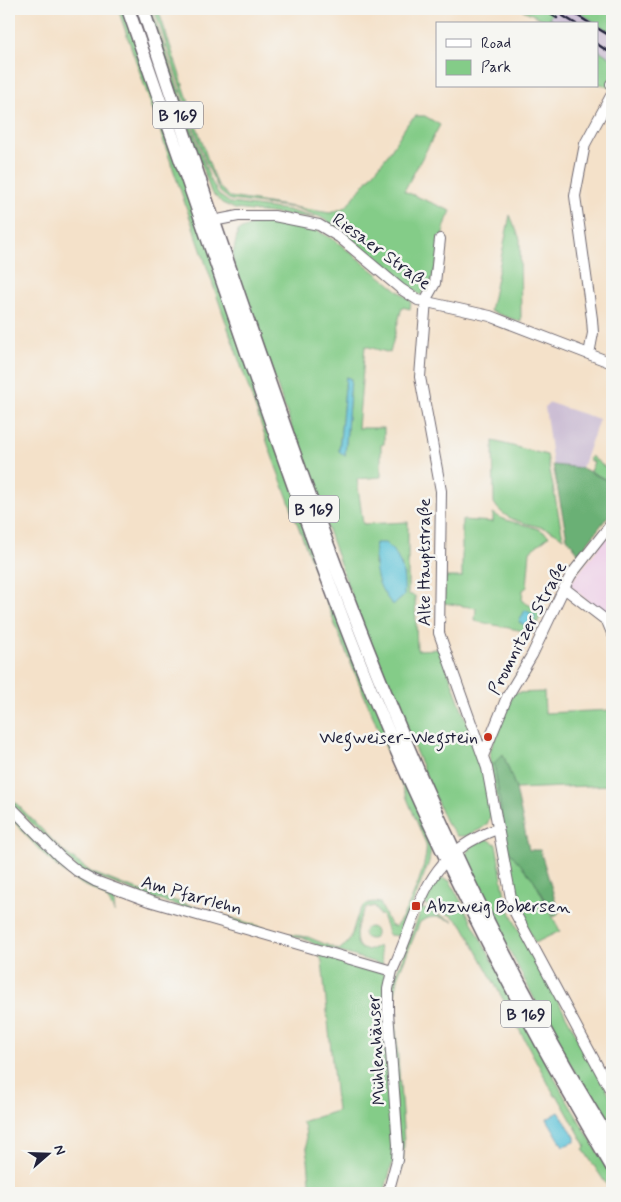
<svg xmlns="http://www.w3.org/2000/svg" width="621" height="1202" font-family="Mynerve,sans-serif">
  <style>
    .built { fill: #eed0e8 }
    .industrial { fill: #ccbed4 }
    .green { fill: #84cc88; stroke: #537762; fill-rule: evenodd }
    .forest { fill: #6bb074; stroke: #466958 }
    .water { fill: #5bc2d8; stroke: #3e728a }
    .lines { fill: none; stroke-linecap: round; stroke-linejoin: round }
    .minor-casing { stroke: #6c656d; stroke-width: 12 }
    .major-casing { stroke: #6c656d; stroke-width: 15 }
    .minor { stroke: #fff; stroke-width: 10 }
    .major { stroke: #fff; stroke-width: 12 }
    .rail { stroke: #22223b; stroke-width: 2.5 }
    .poi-dot { fill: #c8321e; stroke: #f6f6f2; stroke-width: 2 }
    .labels { text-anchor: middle; stroke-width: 5; stroke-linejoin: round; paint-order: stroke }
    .shield { fill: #f6f6f2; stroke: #626272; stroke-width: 1 }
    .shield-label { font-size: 16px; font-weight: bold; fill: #22223b }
    .street-label { font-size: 18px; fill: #22223b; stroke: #f6f6f2 }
    .poi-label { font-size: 18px; fill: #22223b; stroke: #f6f6f2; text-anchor: end }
  </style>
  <rect width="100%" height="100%" fill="#f6f6f2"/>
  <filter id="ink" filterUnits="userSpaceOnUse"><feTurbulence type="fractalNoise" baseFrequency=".02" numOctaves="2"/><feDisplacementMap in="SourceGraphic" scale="10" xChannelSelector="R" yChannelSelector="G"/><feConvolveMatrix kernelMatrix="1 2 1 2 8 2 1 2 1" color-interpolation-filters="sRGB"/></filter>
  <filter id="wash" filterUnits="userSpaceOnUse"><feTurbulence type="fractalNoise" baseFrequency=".0096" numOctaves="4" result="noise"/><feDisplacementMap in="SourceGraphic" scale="20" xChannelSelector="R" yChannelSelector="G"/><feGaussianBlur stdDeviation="1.12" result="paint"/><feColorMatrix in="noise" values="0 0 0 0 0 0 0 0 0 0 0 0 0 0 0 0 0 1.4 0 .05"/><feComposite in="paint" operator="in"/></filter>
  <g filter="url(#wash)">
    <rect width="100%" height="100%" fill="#f4e1c9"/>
    <!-- built -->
    <path class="built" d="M606 538 612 540V614L604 612 589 602 572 587 571 583Z"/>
    <!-- industrial -->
    <path class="industrial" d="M534 9H574L612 33V59L597 49V24H557Z
      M550 403 599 419 582 468 553 465 545 407Z"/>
    <!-- green -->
    <path class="green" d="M118 9H123L429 833 425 836 431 848 429 862 400 936 389 935 382 915H379L375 906 366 908C354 923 348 962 379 946L383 965 314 944 304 938 288 937 152 898 79 870 9 801V796L64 852 91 872 126 886 285 934 308 937 339 950C343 946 348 944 350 939 356 925 357 897 380 903L390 925 395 927C408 913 429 862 426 844L337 630 272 456Z
      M148 9H151L209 177 219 195 230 203 288 210 315 218 235 209 222 203 211 192Z
      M154 9H158L211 169 219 187 230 197 330 213 346 207 387 156 408 123 416 116H425L440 125 404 191 451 211C439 232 441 264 430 283 427 288 422 289 421 296L336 227 320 217 296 208 230 200 220 192 206 163Z
      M521 9H555L549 18 557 24H545L544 20Z
      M574 9H612V33Z
      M597 49 612 59V88L597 83Z
      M510 215 520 239 521 322 490 311Z
      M272 221 313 228 336 241 411 301 410 309 402 307 390 353 365 346 358 428H384V444L381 445V477L357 479 363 524 408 522V594L415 596 417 650 440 649 483 767 491 815 487 824 481 829 466 836H457L449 825H447L360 620 232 259 238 231 253 224ZM346 377 351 379 345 455 339 451ZM375 543 401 564 404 577 374 564Z
      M493 441 547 455 563 538C542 520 509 529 494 503Z
      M591 456 612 473V483L590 471 594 462 589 460Z
      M493 513C509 526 535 522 549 536L530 551 527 587 523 590 522 601 542 612 533 633 475 621 476 608 444 603 445 577H462V520L493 522Z
      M544 692 545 713 612 710V785L516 789 503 754 494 763 507 849 534 880 560 931 535 943 515 903 519 901 514 887 490 764V751L513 693Z
      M9 809 58 859 113 890 115 913C103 886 93 893 72 878 48 862 28 837 9 816Z
      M487 839 496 844 506 902 516 925 612 1099V1137L546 1022 465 863C464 848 475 843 487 839Z
      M440 878 450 881 562 1092 612 1176V1193L583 1149 586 1146 557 1095 555 1096 463 925 452 916 423 904 433 883Z
      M422 908 453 921C440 917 433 914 420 922L399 973 394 1001 404 1142 403 1164 394 1193H391L398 1168 391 1001 394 979Z
      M364 933a6 6 0 1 1 12 0a6 6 0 1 1-12 0Z
      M317 951 382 972 387 976 394 1139 393 1161 384 1193H311L305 1127 301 1122 337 1111 322 961Z"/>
    <!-- forest -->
    <path class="forest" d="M553 465 582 468 612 483V511L579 554 567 538Z
      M503 754 516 789 529 850H540L559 912 555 917 534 880 507 849 494 763Z"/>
    <!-- water -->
    <path class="water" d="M346 377 351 379 345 456 339 451Z
      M375 543H385C402 557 405 574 404 596L395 604H392C375 584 374 568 375 543Z
      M525 610 536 616 530 628 519 622Z
      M559 1112 575 1137V1142L563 1146 547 1119Z"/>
  </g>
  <g filter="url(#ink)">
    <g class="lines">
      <!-- minor casing -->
      <g class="minor-casing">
        <path id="minor" d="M611 84 612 85
          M213 221 238 216H274L319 225 339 237 401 289 418 300 490 316 612 363
          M440 239 435 283 426 299 420 377 441 491 439 633 487 768 513 909 612 1093
          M589 354 593 333 592 319 575 196 585 144 612 94
          M564 588 607 621 612 633
          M483 756 507 697 532 655 564 588 571 575 612 523
          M9 805 59 856 77 871 95 881 149 901 392 971
          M388 1193 397 1160 398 1145 388 1012V989L392 971C422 907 422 856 497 829"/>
      </g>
      <!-- major casing -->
      <g class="major-casing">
        <path id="major" d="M128 9C171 132 214 256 256 379 293 485 330 590 372 693 440 857 522 1015 612 1167
          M143 9C185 138 229 267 274 396 364 654 466 912 612 1144"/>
      </g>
      <!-- minor -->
      <use href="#minor" class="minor"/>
      <!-- major -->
      <use href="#major" class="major"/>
      <!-- rail -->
      <path class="rail" d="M542 9 557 18
        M552 9 576 24
        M567 9 591 24
        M597 28 612 37
        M597 44 612 54"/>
    </g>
  </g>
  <!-- markers -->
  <g class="poi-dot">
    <circle cx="488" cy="737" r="5"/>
    <rect x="411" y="901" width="10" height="10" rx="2.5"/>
  </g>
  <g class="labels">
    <!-- shield labels -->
    <g class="shield">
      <rect x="153" y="101.5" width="50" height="27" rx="4"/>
      <rect x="289" y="495.5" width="50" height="27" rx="4"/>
      <rect x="501" y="1000.5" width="50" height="27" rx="4"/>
    </g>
    <g class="shield-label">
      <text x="178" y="121">B 169</text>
      <text x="314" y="515">B 169</text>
      <text x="526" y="1020">B 169</text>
    </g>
    <!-- street labels -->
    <g class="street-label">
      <text transform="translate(382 251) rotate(36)" y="6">Riesaer Straße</text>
      <text transform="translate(424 562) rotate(-90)" y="6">Alte Hauptstraße</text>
      <text transform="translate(527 628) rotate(-62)" y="6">Promnitzer Straße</text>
      <text transform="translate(192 895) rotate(16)" y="6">Am Pfarrlehn</text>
      <text transform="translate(376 1050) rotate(-93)" y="6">Mühlenhäuser</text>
    </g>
    <!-- poi labels -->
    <g class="poi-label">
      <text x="478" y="743">Wegweiser-Wegstein</text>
      <text x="426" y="912" text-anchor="start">Abzweig Bobersen</text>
    </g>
  </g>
  <!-- margin -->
  <rect width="621" height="1202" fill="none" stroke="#f6f6f2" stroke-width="30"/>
  <!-- legend -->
  <rect x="436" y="22" width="162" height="65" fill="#f6f6f2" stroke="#a1a1a9"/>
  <rect x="446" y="39" width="25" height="8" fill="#ffffff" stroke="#a1a1a9"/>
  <text x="481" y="48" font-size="15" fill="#22223b">Road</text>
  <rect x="446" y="60" width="25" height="15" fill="#84cc88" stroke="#a1a1a9"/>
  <text x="481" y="72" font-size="15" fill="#22223b">Park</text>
  <!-- north arrow -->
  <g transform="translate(48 1154) rotate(70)" stroke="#f6f6f2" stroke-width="4" paint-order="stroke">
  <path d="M0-4L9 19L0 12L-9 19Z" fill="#22223b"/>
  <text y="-8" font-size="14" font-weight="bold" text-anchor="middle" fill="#22223b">N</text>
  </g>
</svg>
